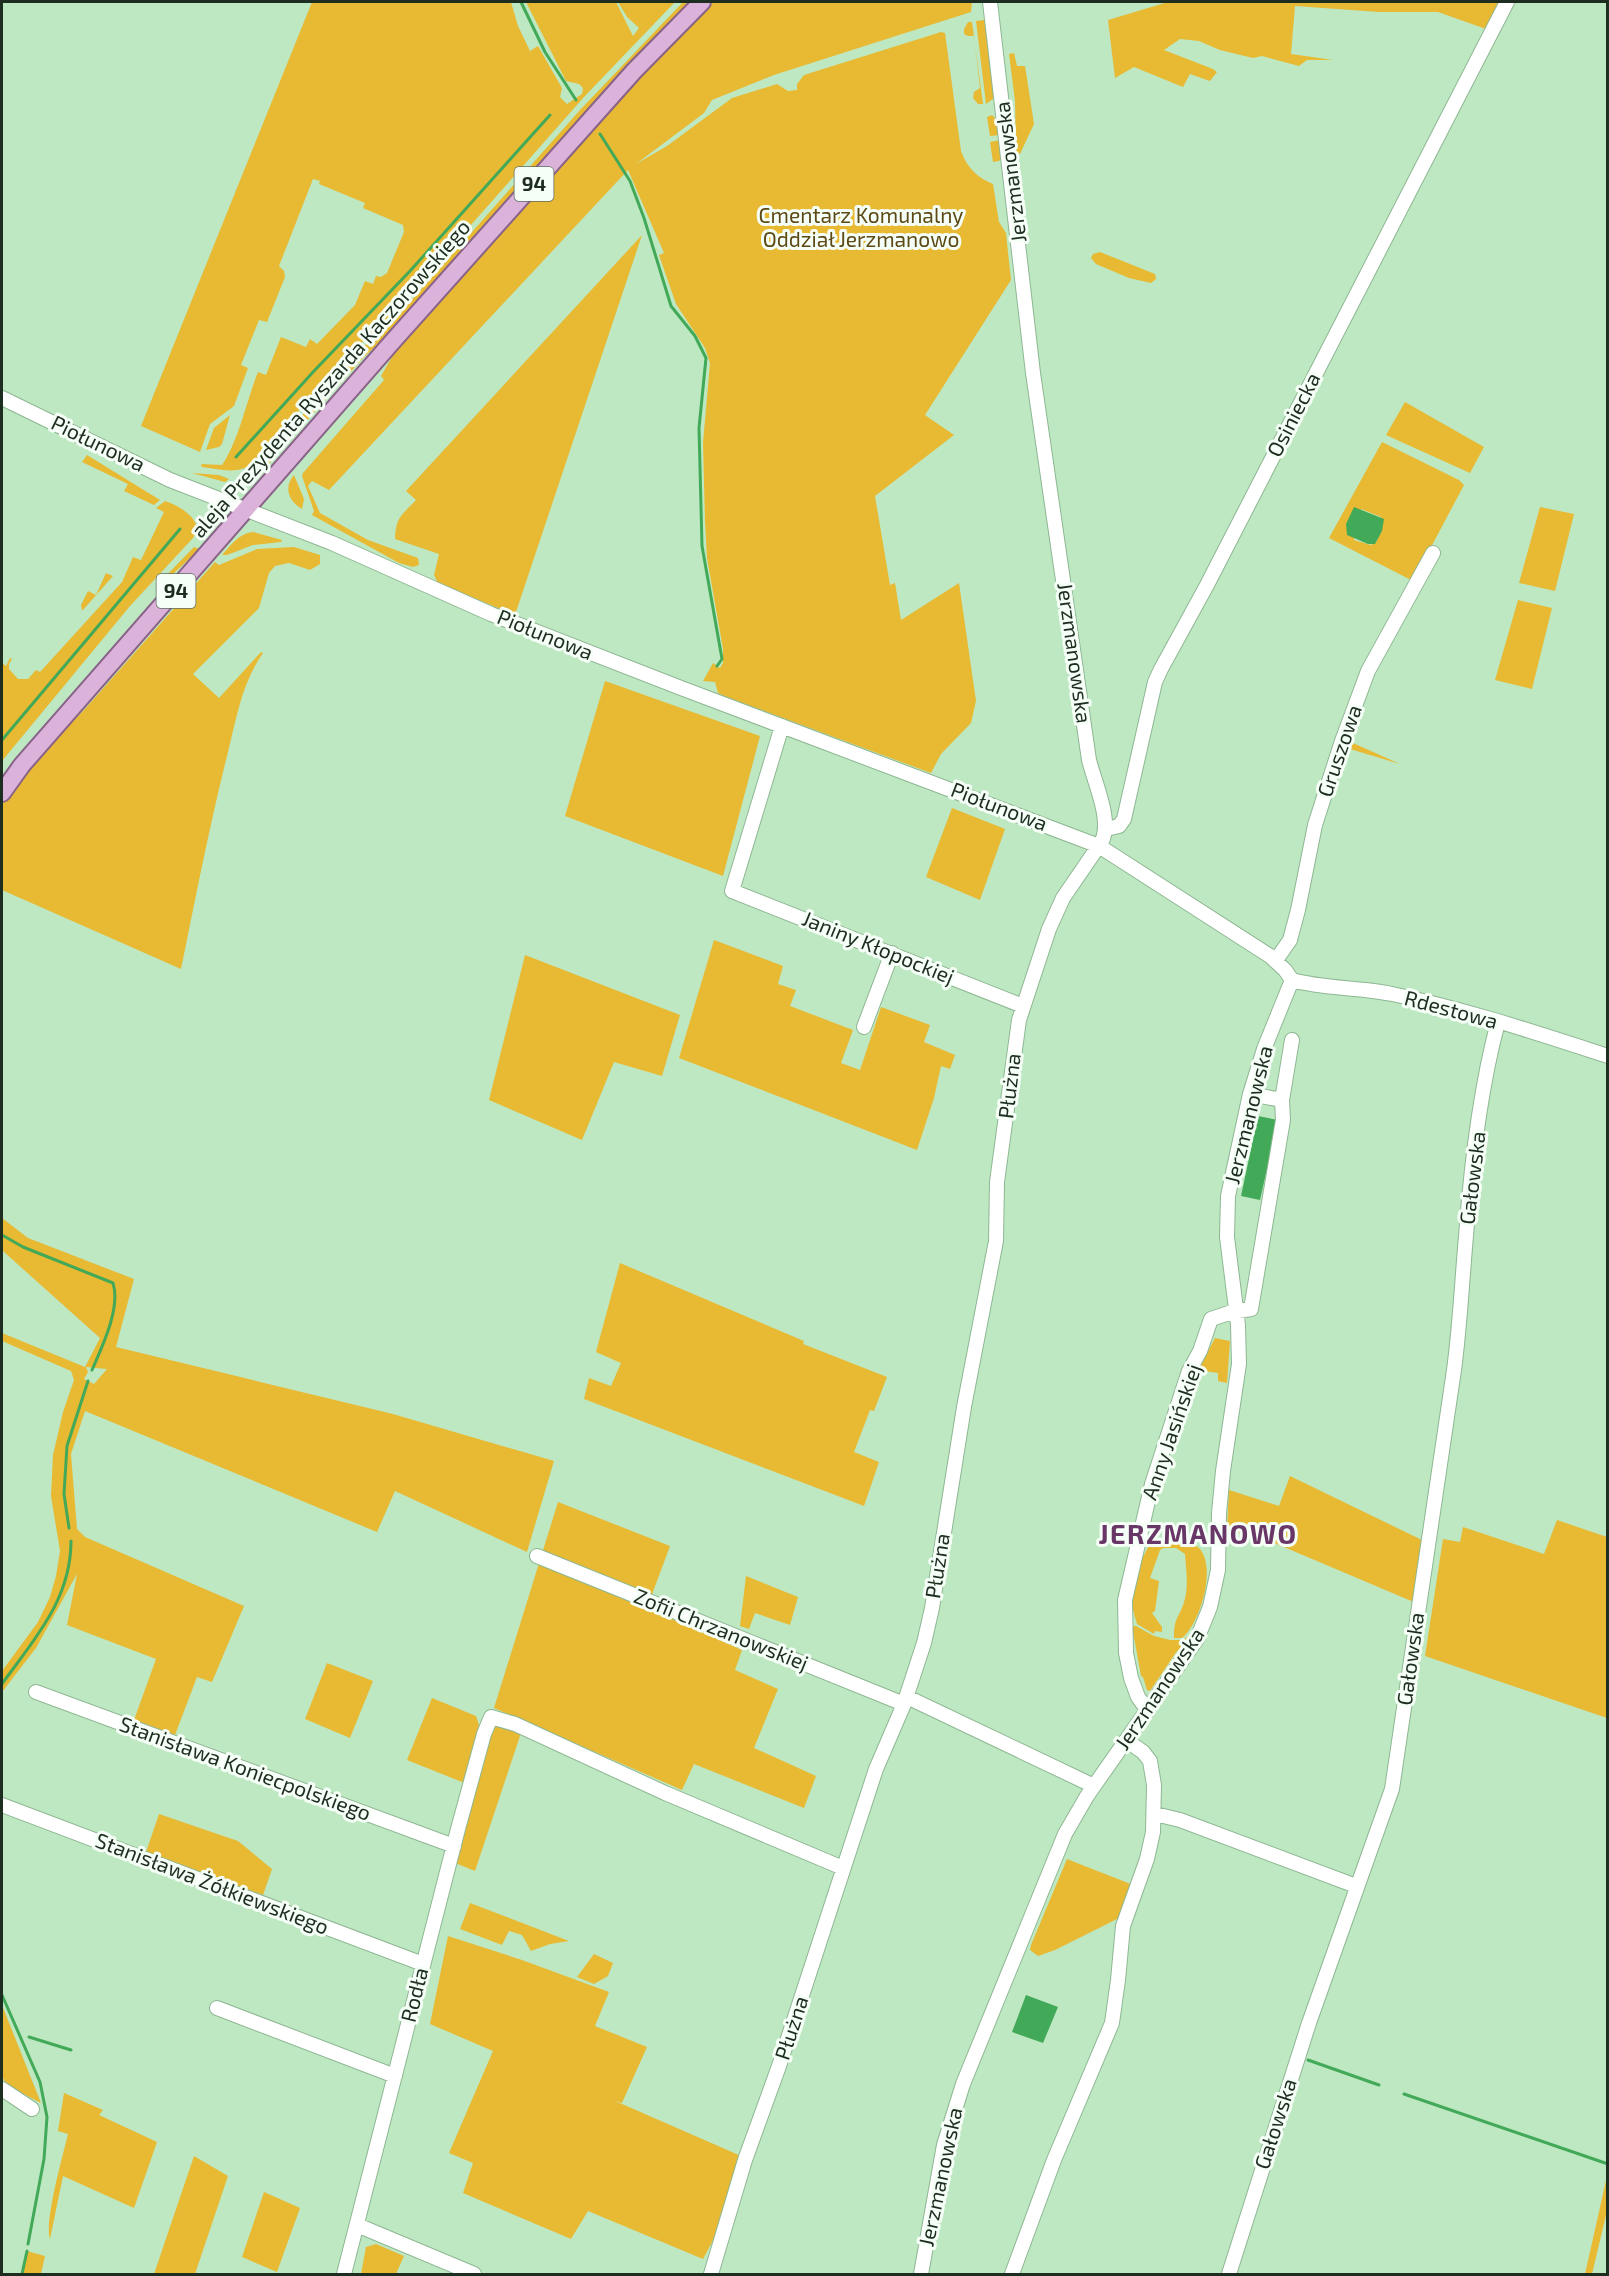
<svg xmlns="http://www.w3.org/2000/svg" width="1609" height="2276" font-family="'Exo 2',sans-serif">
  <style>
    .green { fill: #e8b933; fill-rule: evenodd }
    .water { fill: #42a958 }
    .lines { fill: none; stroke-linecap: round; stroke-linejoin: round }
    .stream { stroke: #42a958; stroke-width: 3 }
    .minor-casing { stroke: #8eb793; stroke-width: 16 }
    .major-casing { stroke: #896288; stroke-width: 20 }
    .minor { stroke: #fff; stroke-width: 14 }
    .major { stroke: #dbb2da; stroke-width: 16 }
    .labels { text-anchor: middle; stroke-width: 6; stroke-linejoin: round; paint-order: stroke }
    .shield { fill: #f6fff7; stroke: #5e6c60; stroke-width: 1.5 }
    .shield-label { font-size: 20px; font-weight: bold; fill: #1d2d1f }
    .street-label { font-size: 21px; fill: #1d2d1f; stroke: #f6fff7 }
    .park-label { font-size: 21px; fill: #5c4915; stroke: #f6fff7 }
    .district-label { font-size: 27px; font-weight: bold; letter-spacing: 1.5px; fill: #693668; stroke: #f6fff7 }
  </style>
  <rect width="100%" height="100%" fill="#bee8c2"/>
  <!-- green -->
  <path class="green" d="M312 2H511L518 26 530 51 538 46 562 88 560 97 567 104 582 94 583 88 579 84 566 81 526 2H616L633 36 639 28 627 17 618 2H675L584 97 395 311 349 355 249 466C234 474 219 469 202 467L201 464 222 465C239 440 246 402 258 372L266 375 281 337 306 347 310 339 317 344 355 305 365 281 373 284 376 276 381 277 387 273 404 232 403 225 363 208 365 203 319 184 320 181 313 179 279 266 284 271 285 277 267 322 259 320 241 365 248 368 234 406 210 424 200 452 141 426Z
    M683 2H693L393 330 363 358 282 448 281 440 283 437 359 351 402 311 580 110Z
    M713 2H972L971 12 774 75 712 100 704 113 636 164 667 146 732 98 777 84 788 91 797 90V84L804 75 941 32 945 33 961 151C967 168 978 178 993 184L999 222 1006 233 1011 280 925 415 954 435 875 496 890 585 895 583 901 620 959 583 976 701 971 723 941 754 931 773 726 697 718 693 715 682 703 681 713 663 720 668 723 663V649L707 558 705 521 703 443 710 363 705 348 676 304 659 255 664 253 628 170 329 490 312 481 308 486 320 513 368 540 418 558 419 565 413 567 399 563 312 515 314 511 302 476 303 473 384 380 381 376 396 350 629 88Z
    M1168 2H1499L1486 29 1438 12H1379L1295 6 1291 54 1333 60H1307L1299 66 1262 56 1253 58 1220 50 1199 41 1180 39 1164 50 1213 69 1217 72 1210 81 1190 74 1183 87 1134 67 1115 78 1108 20Z
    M984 20 988 28 996 89 993 99 986 104 976 21Z
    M968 22H972L983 104H978L973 98 974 92 980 88 974 36H968L964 34V29Z
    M1014 53 1017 66H1025L1034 124 1020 154 1016 151 1015 101 1009 54Z
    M992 115 999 122 1000 135 990 136 987 117Z
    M1001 140 1002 158 999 161 993 162 990 142Z
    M642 235 515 615 438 583 434 575 439 554 395 539C396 517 401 516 416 500L406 491Z
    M1100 252 1155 274 1156 279 1151 283 1129 278 1096 264 1091 258 1093 254Z
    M1405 402 1484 447 1470 473 1386 435Z
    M230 415 222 444 219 447 206 450 214 428Z
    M1382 442 1459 480 1464 485 1413 581 1329 538ZM1361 509 1381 517 1377 541 1371 545 1354 540Z
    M87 455 160 500 154 505 124 491 128 484 82 462Z
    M269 456 274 458C264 469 255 483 239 484L263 459Z
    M192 473 219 475 229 479 225 482Z
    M294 475 304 499 302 509C289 501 283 488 294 475Z
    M165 501C177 505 198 516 197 531L193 538 130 606 2 761V663L6 666 10 658 12 659 9 664V669L18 679H28L36 670 40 672 122 582 133 557 141 560 164 512 156 508Z
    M1540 507 1574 514 1555 591 1519 583Z
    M253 532 282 540 281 542 253 545 227 555H222C232 544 238 534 253 532Z
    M194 547 200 549 161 585 159 583Z
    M294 547 320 555V564L310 570 289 563 275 566 269 573 259 608 193 674 219 698 261 652 263 653C242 683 237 716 228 752 210 823 196 896 181 969L2 890V804L44 750 84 710 215 562 219 565 257 549Z
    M106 573 113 576 83 610H82L81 605 88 591 96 595Z
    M1518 600 1552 608 1532 689 1495 680Z
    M605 681 760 736 723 876 565 816Z
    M1353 743 1400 764 1350 749Z
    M952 808 1005 829 980 900 926 877Z
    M714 940 783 966 778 984 796 990 790 1006 853 1030 841 1063 860 1070 881 1007 930 1025 924 1042 955 1055 950 1069 941 1066 934 1098 917 1150 679 1058Z
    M525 955 680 1015 662 1076 614 1062 582 1140 489 1100Z
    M2 1218 28 1238 134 1279 116 1347 393 1414 554 1461 527 1552 395 1491 377 1532 85 1411 71 1454 77 1529 85 1537 244 1606 212 1682 197 1677 175 1735 134 1720 156 1659 67 1625 77 1574 36 1648 2 1692V1671L38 1622 50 1597 56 1576 60 1551 51 1496 53 1455 63 1412 74 1380 71 1371 2 1341V1333L85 1367 100 1338 4 1252 2 1249ZM86 1367 106 1369H107L94 1384 84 1379 88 1372Z
    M620 1263 804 1341 803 1344 887 1377 874 1411 870 1410 854 1452 879 1462 864 1506 584 1399 589 1378 611 1386 621 1363 596 1352Z
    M1215 1338 1230 1341 1227 1383 1218 1381V1373L1204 1371 1198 1382 1193 1380Z
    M1290 1476 1424 1541 1416 1603 1272 1542 1227 1529 1229 1490 1279 1506Z
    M558 1502 670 1546 647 1608 742 1650 735 1670 778 1689 754 1748 816 1776 804 1808 694 1764 682 1790 494 1708Z
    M1557 1520 1607 1537V1718L1425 1656 1443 1539 1460 1542 1463 1527 1544 1554Z
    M1166 1539C1176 1540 1190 1541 1198 1547 1218 1565 1200 1624 1182 1638H1174C1174 1616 1179 1619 1184 1602 1189 1587 1186 1569 1185 1554L1176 1548H1163L1160 1550 1150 1578 1159 1581 1155 1611 1152 1613 1162 1627V1632L1155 1631 1154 1634 1137 1624C1135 1617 1132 1608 1132 1601 1132 1580 1141 1558 1152 1541Z
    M746 1576 798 1597 790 1625 755 1613 749 1629 740 1626Z
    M1132 1626H1136L1154 1636 1170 1640H1183L1194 1632 1181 1653 1177 1651 1150 1691 1147 1690 1143 1677 1141 1676Z
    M327 1663 373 1681 350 1738 305 1719Z
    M432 1698 476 1716 479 1725 467 1784 407 1760Z
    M493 1722 521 1733 475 1871 455 1863Z
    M159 1814 238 1841 272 1869 263 1895 146 1852Z
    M1067 1859 1133 1885 1123 1912 1117 1919 1055 1950 1038 1956 1030 1950 1031 1945Z
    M470 1903 569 1941 550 1944 531 1951 522 1935 509 1931 502 1945 460 1929Z
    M448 1936 522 1960 609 1992 595 2026 647 2047 622 2103 613 2100 741 2156 717 2233 703 2259 588 2211 571 2239 463 2193 473 2163 449 2153 493 2051 430 2024Z
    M594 1954 613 1963 608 1976 594 1984 577 1977Z
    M2 2005 41 2103 6 2085 2 2075Z
    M64 2093 103 2110 99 2115 157 2142 134 2208 63 2176 50 2239C44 2222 63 2155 68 2134L58 2131Z
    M194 2156 228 2176 195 2274H154Z
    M1607 2176V2211L1592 2274H1585Z
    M264 2192 300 2208 277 2272 242 2257Z
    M376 2244 404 2256 396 2274H361L366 2247Z
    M27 2251 45 2256 41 2274H23Z"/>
  <!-- water -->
  <path class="water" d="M1354 507 1384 519 1382 531 1375 544H1368L1347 535 1346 524Z
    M1258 1116 1278 1120 1260 1200 1241 1196Z
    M1026 1995 1058 2007 1043 2043 1012 2032Z"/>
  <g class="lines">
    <!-- stream -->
    <path class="stream" d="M521 2 545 52 576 100
      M600 134 630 181 644 218 671 306 695 336 706 358 699 428 702 546 722 659 717 666
      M236 457 314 371 410 271 550 115
      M2 740 180 529
      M2 1235 23 1247 113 1283C121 1308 102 1347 92 1370
      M69 1528 64 1494 67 1446 88 1381
      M2 1684C34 1639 71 1600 71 1541
      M2 1995 40 2082 47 2117 44 2159 28 2244
      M29 2037 71 2050
      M1308 2060 1379 2085
      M1404 2094 1608 2164
      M22 2274 27 2251"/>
    <!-- minor casing -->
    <g class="minor-casing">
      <path id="minor" d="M2 398 170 480 332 543 491 614 681 688 1099 846 1270 956 1285 970 1292 980
        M782 726 732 891 1023 1006
        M1106 829 1119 826 1124 819 1155 682 1161 669 1207 585 1507 2
        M1276 960 1290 940 1298 910 1315 825 1342 741 1368 671 1433 553
        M1292 980C1324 989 1359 987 1392 994 1465 1009 1537 1033 1608 1056
        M864 1027 892 953
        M1250 1094 1282 1100
        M537 1556 904 1704
        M36 1692 454 1846
        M907 1697 1094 1786
        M1148 1711 1138 1697 1131 1678 1126 1653 1125 1600 1152 1484 1189 1371 1200 1351 1211 1319 1232 1312 1251 1309 1283 1120 1282 1100 1292 1040
        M2 1805 423 1964
        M1155 1814 1180 1820 1356 1886
        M217 2008 395 2076
        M2 2089 32 2109
        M357 2225 474 2274
        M344 2274 458 1829 484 1734 491 1717 515 1724 665 1793 843 1868
        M711 2274 745 2160 779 2066 876 1769 904 1704 924 1643 932 1608 964 1407 996 1241 997 1182 1019 1020 1049 929 1063 898 1102 841C1112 820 1095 784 1089 760L1033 373 990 2
        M921 2274 944 2145 963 2084 1065 1834 1087 1796 1197 1639 1210 1607 1218 1570 1219 1513 1223 1471 1239 1364 1238 1325 1227 1237 1228 1196 1250 1094 1264 1049 1292 980
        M1012 2274 1054 2160 1112 2023 1118 1980 1123 1926 1147 1859 1153 1832 1154 1785 1150 1761 1143 1752 1126 1740
        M1229 2274 1309 2023 1392 1789 1454 1370C1460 1325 1462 1281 1466 1236 1471 1167 1480 1089 1498 1022"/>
    </g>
    <!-- major casing -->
    <g class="major-casing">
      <path id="major" d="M2 793 22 765 393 341 634 71 702 2"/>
    </g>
    <!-- minor -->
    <use href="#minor" class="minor"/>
    <!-- major -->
    <use href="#major" class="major"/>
  </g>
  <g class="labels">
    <!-- shield labels -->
    <g class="shield">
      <rect x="514.5" y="167" width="39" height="34" rx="4.5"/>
      <rect x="156.5" y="574" width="39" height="34" rx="4.5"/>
    </g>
    <g class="shield-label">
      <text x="534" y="191">94</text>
      <text x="176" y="598">94</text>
    </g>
    <!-- street labels -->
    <g class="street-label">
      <text transform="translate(1011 172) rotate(-97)" y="7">Jerzmanowska</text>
      <text transform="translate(331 379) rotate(-49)" y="7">aleja Prezydenta Ryszarda Kaczorowskiego</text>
      <text transform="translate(1294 415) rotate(-63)" y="7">Osiniecka</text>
      <text transform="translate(98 444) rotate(26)" y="7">Piołunowa</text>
      <text transform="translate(545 635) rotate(22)" y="7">Piołunowa</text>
      <text transform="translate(1074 653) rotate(82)" y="7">Jerzmanowska</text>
      <text transform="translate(1340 751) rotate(-71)" y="7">Gruszowa</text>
      <text transform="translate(999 807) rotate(21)" y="7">Piołunowa</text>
      <text transform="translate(878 948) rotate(22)" y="7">Janiny Kłopockiej</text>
      <text transform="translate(1451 1010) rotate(15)" y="7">Rdestowa</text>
      <text transform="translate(1010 1086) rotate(-83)" y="7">Płużna</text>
      <text transform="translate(1249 1115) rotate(-76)" y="7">Jerzmanowska</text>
      <text transform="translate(1473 1178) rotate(-83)" y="7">Gałowska</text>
      <text transform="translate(1172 1432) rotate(-71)" y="7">Anny Jasińskiej</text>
      <text transform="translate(938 1566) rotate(-81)" y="7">Płużna</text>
      <text transform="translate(721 1630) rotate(22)" y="7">Zofii Chrzanowskiej</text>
      <text transform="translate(1411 1659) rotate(-82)" y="7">Gałowska</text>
      <text transform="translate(1160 1689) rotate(-56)" y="7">Jerzmanowska</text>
      <text transform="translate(245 1769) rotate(20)" y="7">Stanisława Koniecpolskiego</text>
      <text transform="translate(212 1884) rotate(21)" y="7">Stanisława Żółkiewskiego</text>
      <text transform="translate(415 1995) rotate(-76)" y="7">Rodła</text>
      <text transform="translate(792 2028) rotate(-72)" y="7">Płużna</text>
      <text transform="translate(1276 2124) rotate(-72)" y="7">Gałowska</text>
      <text transform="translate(941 2177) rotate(-78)" y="7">Jerzmanowska</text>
    </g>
    <!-- park labels -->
    <g class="park-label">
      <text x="861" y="223">Cmentarz Komunalny<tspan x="861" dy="24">Oddział Jerzmanowo</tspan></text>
    </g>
    <!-- district labels -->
    <g class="district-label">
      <text x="1198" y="1544">JERZMANOWO</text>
    </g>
  </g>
  <!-- border -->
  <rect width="1609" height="2276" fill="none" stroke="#1d2d1f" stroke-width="6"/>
</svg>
